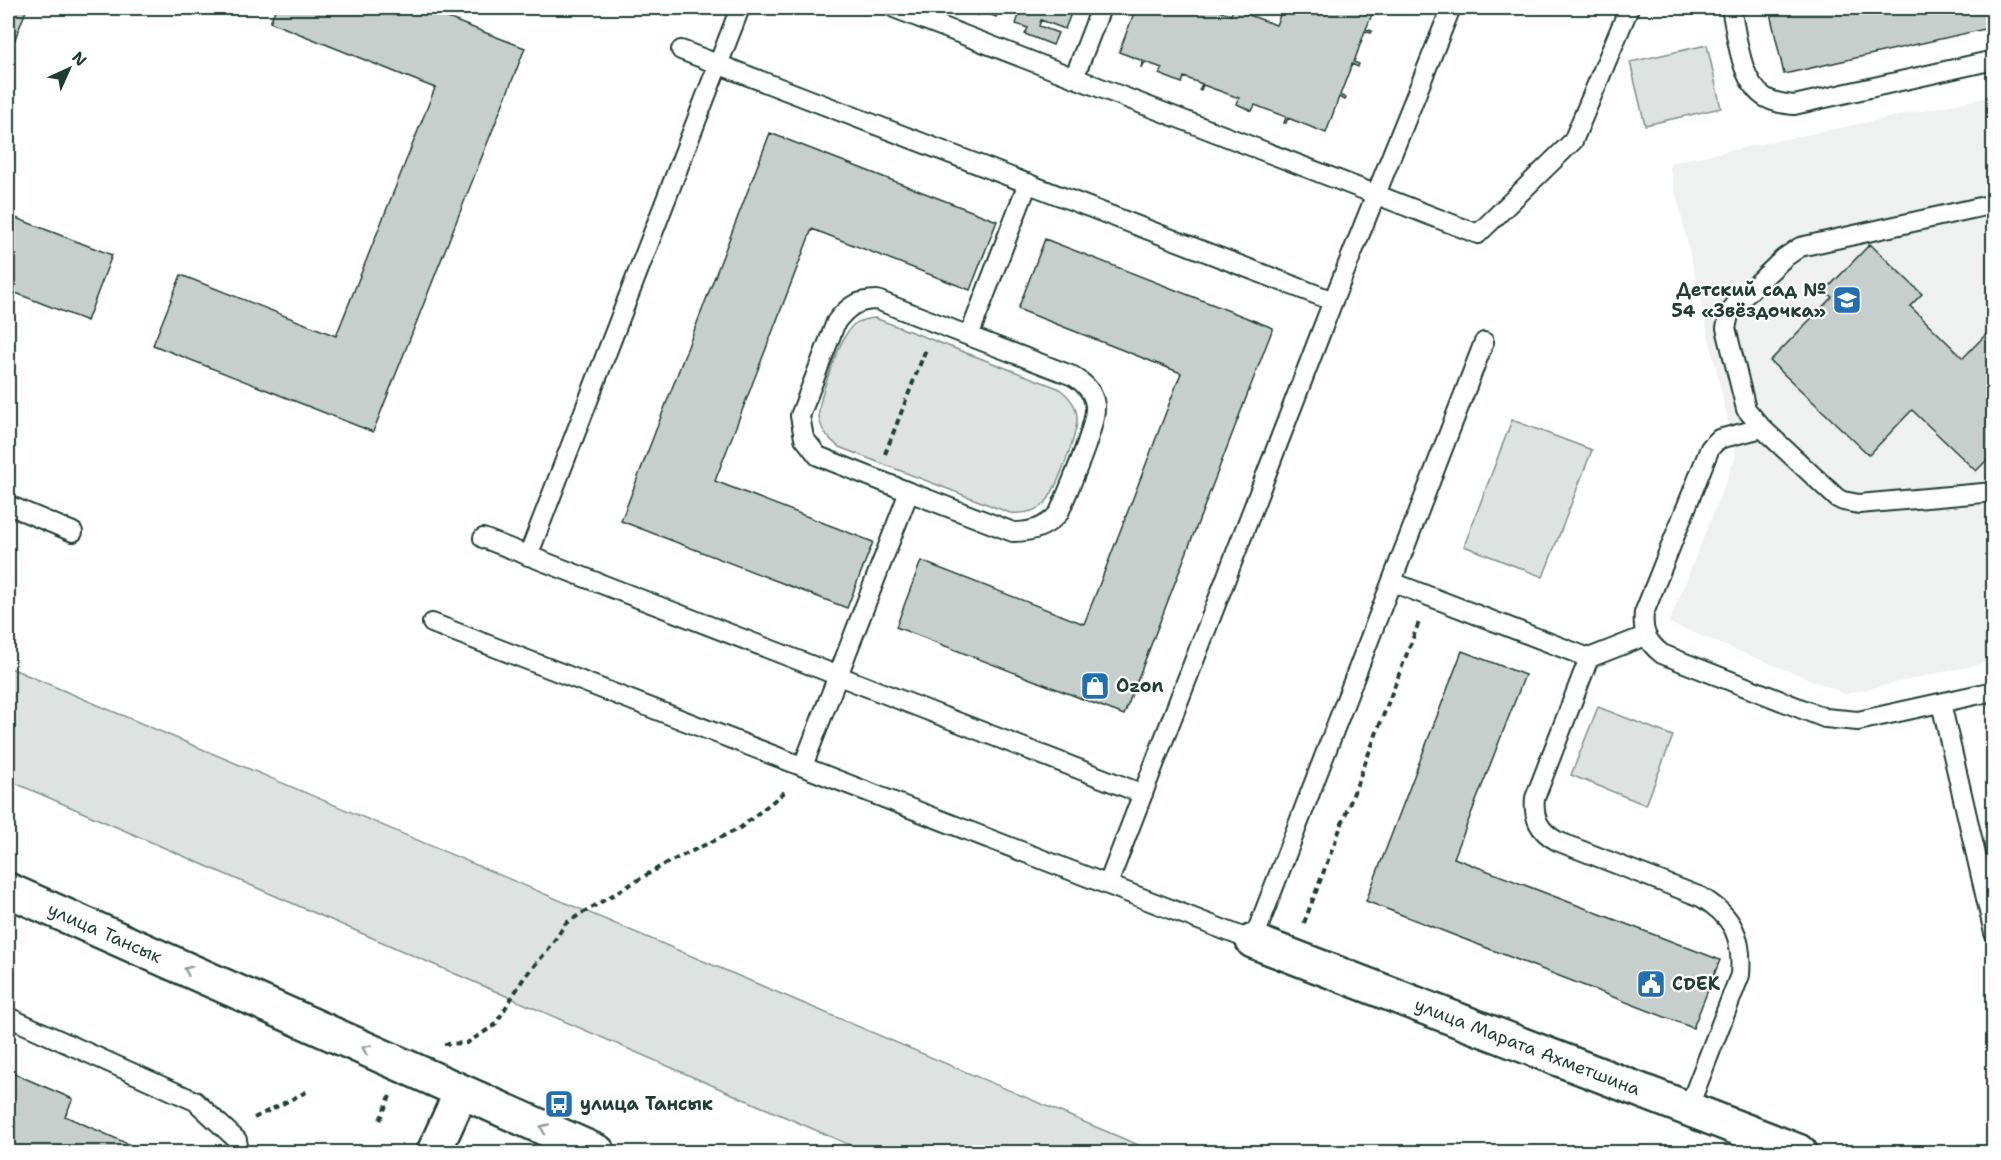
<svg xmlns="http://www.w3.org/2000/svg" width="2001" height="1160" font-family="'Shantell Sans',sans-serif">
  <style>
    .built { fill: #eef1f0 }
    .green { fill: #dee3e2; stroke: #7e908b; stroke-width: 1.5 }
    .building { fill: #c7cfcc; stroke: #1f3d34; stroke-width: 1.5 }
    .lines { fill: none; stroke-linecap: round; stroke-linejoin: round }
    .lane-casing { stroke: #1f3d34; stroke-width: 22 }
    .street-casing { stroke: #1f3d34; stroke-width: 38 }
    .path { stroke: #1f3d34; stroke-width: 4; stroke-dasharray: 6 4.5; stroke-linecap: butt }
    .lane { stroke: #fff; stroke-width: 18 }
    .street { stroke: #fff; stroke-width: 33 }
    .oneway { stroke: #8f9e9a }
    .labels { text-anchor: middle; stroke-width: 4.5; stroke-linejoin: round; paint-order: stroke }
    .poi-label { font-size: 18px; font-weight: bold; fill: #1f3d34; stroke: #fff; text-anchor: start }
    .street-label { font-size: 18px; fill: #1f3d34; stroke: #fff }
  </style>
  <rect width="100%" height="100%" fill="#fff"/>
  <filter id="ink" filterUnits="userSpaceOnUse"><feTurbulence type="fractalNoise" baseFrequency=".0167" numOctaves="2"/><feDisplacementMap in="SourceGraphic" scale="12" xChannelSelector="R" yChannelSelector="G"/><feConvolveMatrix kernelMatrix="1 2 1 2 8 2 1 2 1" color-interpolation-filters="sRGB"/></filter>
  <g filter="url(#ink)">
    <!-- built -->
    <path class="built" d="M1993 96V661L1846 694 1669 623 1736 456 1669 163Z"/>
    <!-- green -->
    <path class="green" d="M1707 45 1721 108 1645 125 1630 62Z
      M875 318 1058 388C1068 395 1077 404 1077 418 1078 433 1055 494 1044 504 1034 513 1022 514 1010 513L839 447C829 439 820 430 819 416 817 401 841 336 853 325 859 320 867 319 875 318Z
      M1512 420 1592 450 1543 577 1464 546Z
      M8 667 1155 1152H866L8 780Z
      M1598 707 1673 736 1646 805 1571 775Z"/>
    <!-- building -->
    <path class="building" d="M8 8H27L8 57Z
      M276 8H422L525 48 373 432 153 345 181 275 336 336 435 88 270 22Z
      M959 8H1000L996 17 980 10 978 15Z
      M1009 8H1073L1065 29 1041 20 1039 26 1058 33 1053 45 1025 34 1028 28 1016 24 1020 12Z
      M1136 8H1217V10L1231 15 1233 9 1276 25 1283 8H1374L1373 10 1379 13 1378 15 1373 12 1366 29 1372 31 1371 33 1365 31 1354 62 1359 64 1358 67 1352 64 1340 95 1346 98 1345 100 1339 97 1326 133 1288 118 1286 123H1284L1286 117 1255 105 1252 111 1237 104 1239 98 1203 85 1201 90H1199L1202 84 1184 77 1182 83 1159 74 1162 68 1145 62 1142 67H1141L1143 61 1119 52Z
      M1793 8H1994V27L1784 74 1770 13Z
      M770 133 997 221 970 290 812 229 715 481 873 542 847 608 621 521Z
      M8 215 112 255 87 321 8 290Z
      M1045 239 1273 328 1124 715 896 627 921 561 1084 624 1133 498 1181 373 1018 309Z
      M1870 244 1922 294 1910 306 1963 358 1994 326V453L1976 471 1912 410 1869 455 1770 361 1832 297 1825 291Z
      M1462 651 1525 675 1454 858 1720 960 1693 1028 1366 901Z
      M8 1071 73 1099 65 1116 142 1150 141 1152H8Z"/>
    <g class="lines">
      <!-- lane casing -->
      <g class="lane-casing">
        <path id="lane" d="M894 8 1478 234 1573 141 1629 8
          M1731 8C1737 35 1740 83 1766 98 1775 103 1784 104 1794 105L1994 60
          M681 50 1333 301
          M1074 78 1101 8
          M1994 204 1800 247 1784 258 1735 305 1729 315 1726 328 1746 409 1762 428 1837 498 1843 501 1859 504 1994 492
          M1762 428 1719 439 1710 448 1644 613C1642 632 1647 642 1662 654L1825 718 1858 721 1994 691
          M909 492 818 456 804 438 800 416 836 322C848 306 858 300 877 300L969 336
          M8 505 73 532
          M483 538 1143 794
          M528 556 740 8
          M1392 582 1589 658 1535 798C1533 818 1539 831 1557 841L1701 897C1733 916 1743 937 1740 975L1688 1109
          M432 623 1253 941 1484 342
          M1589 658 1645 636
          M1941 703 1994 933
          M803 766 909 492 1013 532C1032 532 1045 528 1059 513 1068 490 1097 427 1095 405 1093 391 1084 383 1073 376L969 336 1028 183
          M1108 884 1333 301 1451 8
          M8 1017 195 1101 237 1140 239 1152"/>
      </g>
      <!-- street casing -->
      <g class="street-casing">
        <g id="street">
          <path id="s1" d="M8 890 598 1152"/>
          <path id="s2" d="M1253 941 1800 1152"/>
          <path d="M434 1152 461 1092"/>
        </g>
      </g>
      <!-- path -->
      <path class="path" d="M885 454 926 349
        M1304 923 1419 622
        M444 1044 467 1043 495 1025 525 976 548 950 566 923 663 865 740 828 787 790
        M254 1118 310 1090
        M380 1120 390 1096"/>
      <!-- lane -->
      <use href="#lane" class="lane"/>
      <!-- street -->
      <use href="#street" class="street"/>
    </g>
    <!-- one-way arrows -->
    <defs><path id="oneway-chevron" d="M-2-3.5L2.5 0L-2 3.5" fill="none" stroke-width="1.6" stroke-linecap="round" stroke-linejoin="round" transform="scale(1.5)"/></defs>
    <g class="oneway">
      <use href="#oneway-chevron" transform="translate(188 970) rotate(-156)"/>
      <use href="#oneway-chevron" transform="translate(366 1049) rotate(-156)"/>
      <use href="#oneway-chevron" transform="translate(544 1128) rotate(-156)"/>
    </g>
  </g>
  <!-- icons -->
  <defs>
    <g id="school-square" transform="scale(1.5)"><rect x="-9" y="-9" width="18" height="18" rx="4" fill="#1f6fb2" stroke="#fff"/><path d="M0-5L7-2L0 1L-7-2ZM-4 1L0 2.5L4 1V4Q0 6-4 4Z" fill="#fff"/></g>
    <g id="shop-square" transform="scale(1.5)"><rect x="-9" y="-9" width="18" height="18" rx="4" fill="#1f6fb2" stroke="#fff"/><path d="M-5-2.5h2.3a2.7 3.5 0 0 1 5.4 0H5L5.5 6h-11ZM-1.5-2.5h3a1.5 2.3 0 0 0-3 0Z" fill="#fff"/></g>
    <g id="civic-square" transform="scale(1.5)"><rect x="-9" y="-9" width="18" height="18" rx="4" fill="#1f6fb2" stroke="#fff"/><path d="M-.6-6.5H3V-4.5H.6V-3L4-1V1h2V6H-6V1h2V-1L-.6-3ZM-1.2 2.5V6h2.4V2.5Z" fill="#fff"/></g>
    <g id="bus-square" transform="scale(1.5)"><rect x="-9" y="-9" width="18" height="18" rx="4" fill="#1f6fb2" stroke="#fff"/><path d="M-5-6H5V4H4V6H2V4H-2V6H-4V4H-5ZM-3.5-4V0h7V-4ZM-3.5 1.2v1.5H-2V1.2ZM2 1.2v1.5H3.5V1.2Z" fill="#fff"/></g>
  </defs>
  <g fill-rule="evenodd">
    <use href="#school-square" x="1847" y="300"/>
    <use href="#shop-square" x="1095" y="686"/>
    <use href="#civic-square" x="1651" y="984"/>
    <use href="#bus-square" x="559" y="1104"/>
  </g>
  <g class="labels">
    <!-- poi labels -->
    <g class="poi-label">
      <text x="1826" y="296" text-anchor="end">Детский сад №<tspan x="1826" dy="21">54 «Звёздочка»</tspan></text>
      <text x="1116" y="692">Ozon</text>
      <text x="1672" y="990">CDEK</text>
      <text x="580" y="1110">улица Тансык</text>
    </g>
    <!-- street labels -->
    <g class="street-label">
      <text dy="6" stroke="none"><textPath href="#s1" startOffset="106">улица Тансык</textPath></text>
      <text dy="6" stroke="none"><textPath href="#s2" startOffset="294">улица Марата Ахметшина</textPath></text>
    </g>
  </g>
  <!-- margin -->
  <rect width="2001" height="1160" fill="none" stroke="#fff" stroke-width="30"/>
  <rect x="15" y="15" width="1971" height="1130" fill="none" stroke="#1f3d34" stroke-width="2" filter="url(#ink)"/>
  <!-- north arrow -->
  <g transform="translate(69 69) rotate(45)" stroke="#ffffff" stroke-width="4.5" paint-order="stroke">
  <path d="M0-4.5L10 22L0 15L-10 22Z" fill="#1f3d34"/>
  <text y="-9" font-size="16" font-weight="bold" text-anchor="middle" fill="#1f3d34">N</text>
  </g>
</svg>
